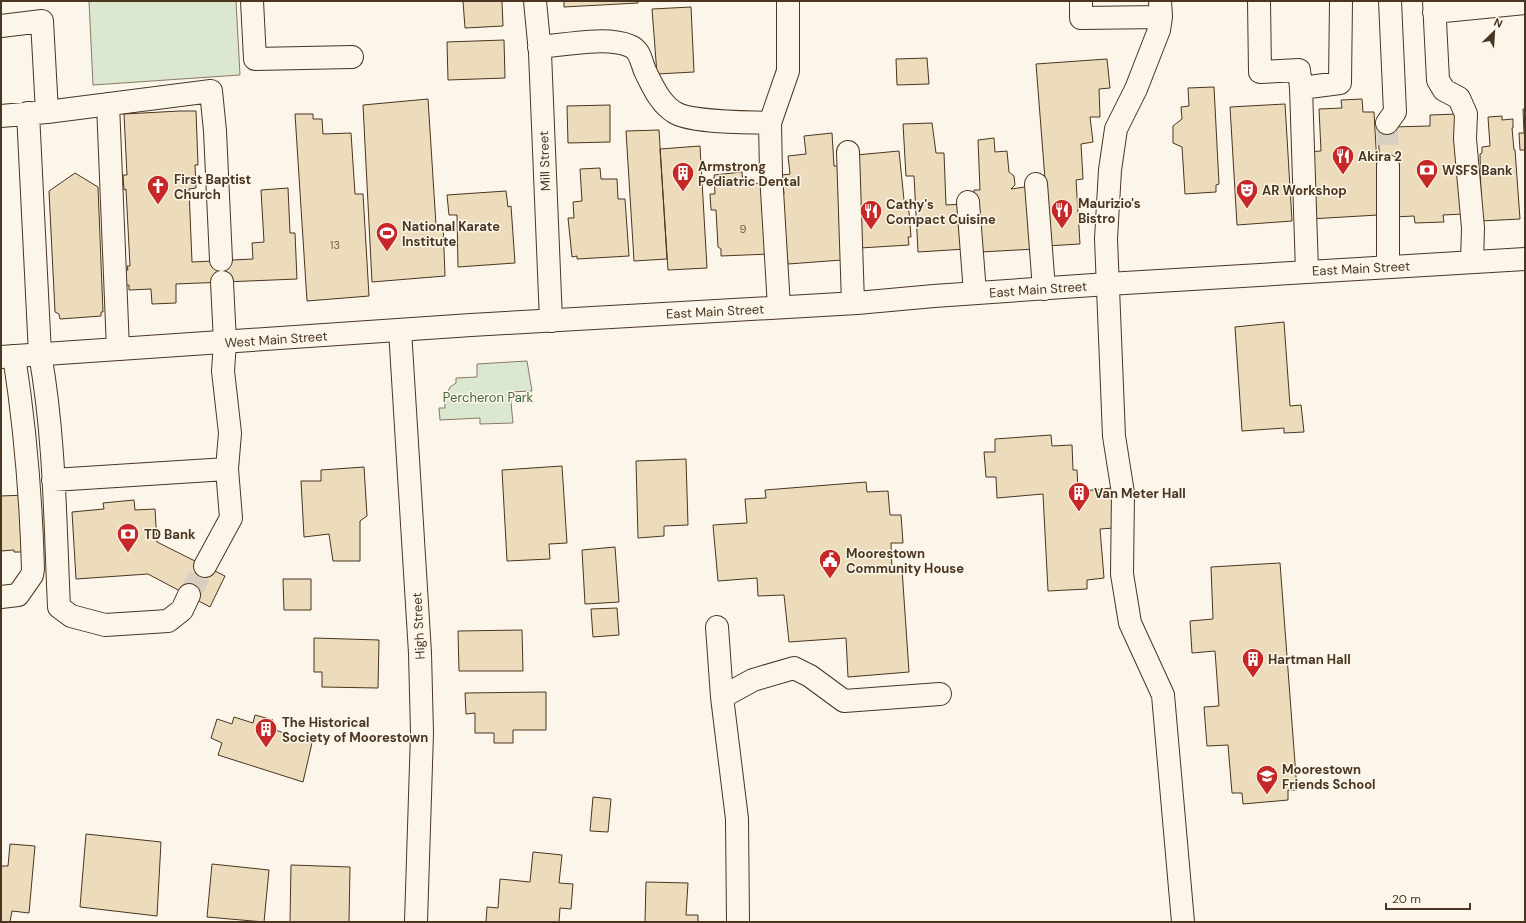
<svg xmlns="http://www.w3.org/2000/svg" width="1526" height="923" font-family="'DM Sans',sans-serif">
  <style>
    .green { fill: #dce7d0; stroke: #887966 }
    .building { fill: #ecdcbc; stroke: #4a3520 }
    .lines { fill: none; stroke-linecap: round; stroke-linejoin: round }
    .minor-tunnel { stroke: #d8cfc1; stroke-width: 22; stroke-dasharray: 22 11; stroke-linecap: butt }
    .minor-casing { stroke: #4a3520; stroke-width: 24 }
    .major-casing { stroke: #4a3520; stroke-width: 24 }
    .minor { stroke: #fbf6e9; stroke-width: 22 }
    .major { stroke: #fbf6e9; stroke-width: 22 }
    .labels { text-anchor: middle; stroke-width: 3; stroke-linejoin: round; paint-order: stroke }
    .number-label { font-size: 11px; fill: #725f47 }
    .poi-label { font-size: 13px; font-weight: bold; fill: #4a3520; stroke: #fbf6e9; text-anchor: start }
    .street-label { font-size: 13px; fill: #4a3520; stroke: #fbf6e9 }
    .park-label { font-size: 13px; fill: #436837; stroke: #fbf6e9 }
  </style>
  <rect width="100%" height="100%" fill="#fbf6e9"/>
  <!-- green -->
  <path class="green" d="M89 1H236L240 75 93 85Z
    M527 361 532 391 510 392 513 423 480 424V418L440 420 439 408H445L444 393 447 394 450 387 456 383V378L477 377V364Z"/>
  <!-- building -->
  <path class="building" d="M463 1H502L503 26 465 28Z
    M564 1H638V3L564 7Z
    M691 7 694 72 657 74 652 9Z
    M504 40 505 78 448 80 447 42Z
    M927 58 929 84 897 85 896 59Z
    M1107 59 1110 88 1099 89 1100 117H1090L1093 142 1081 144 1083 179 1076 180 1080 244 1046 246 1045 179 1036 64Z
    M1214 87 1219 184 1216 185V192L1185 194 1182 147 1173 143V126L1182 119 1181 107 1189 106 1188 88Z
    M428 99 436 225 443 224 445 276 372 282 363 105Z
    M1362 99 1363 112H1374L1379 200H1377L1378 215 1310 219 1306 152 1321 151 1319 109 1342 108 1341 100Z
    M1285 104 1292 221 1237 225 1230 107Z
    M610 105V142L568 143 567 106Z
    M1523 109H1525V161V150H1520L1519 133H1524Z
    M180 111H196L198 165H195L196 188 189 189 192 262 253 259 252 243 264 242 261 190 288 188 290 233H295L297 279 176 284V303L152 304 151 289 129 290V285H121V270H128L127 266H130L126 189 124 190 123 175H127L124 114Z
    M295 114H313V119H322L323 134 351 133 355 194H363L369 296 307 301Z
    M1457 114 1464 214 1443 215 1444 222 1415 223 1414 216 1394 217 1380 167 1378 130H1391V127L1430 126V115Z
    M1502 116V120L1513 119V128H1512L1514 150H1515L1520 219 1480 221 1481 199 1480 154 1482 153V147L1490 146 1488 117Z
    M932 123 936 153H944L946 205 964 204 966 249 918 252 914 176H906L903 124Z
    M659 130 667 259 634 261 626 131Z
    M832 133 834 166H838L842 260 788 264 786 245H784L782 194H784L782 175 790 174 788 156 806 154 804 136Z
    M994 138 995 152 1007 151 1009 172 1014 176 1015 185 1011 189 1032 186 1035 249 981 252 977 228 974 190H980L978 140Z
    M700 146 707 268 668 270 660 149Z
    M899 151 904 200H908L911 237H908L909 245 860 248 856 155Z
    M600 168 601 179H617L618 199H625L629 256 577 259V256L572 257 568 218H574L573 202 582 201 580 169Z
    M742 172 743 184 763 183 770 254 721 256V249L718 247 716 210H711L710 194H715L714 175Z
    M75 173 98 187 103 312H101V316L60 319 59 314 55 312 49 191Z
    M506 191 508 207 511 206 515 263 458 267 457 215H449L447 195Z
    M1284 322 1290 406 1301 405 1304 432 1284 433V428L1242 431 1235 327Z
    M1051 435 1052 446 1072 445 1073 470H1077L1078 489 1073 490V492L1112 488 1114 528 1100 529 1104 578 1087 580V589L1048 591 1043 494 997 498 996 477H986L984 452H995V439Z
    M686 459 688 525 664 526V536L638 538 636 461Z
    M562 466 567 543 549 544 550 559 507 561 502 470Z
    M364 467 367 516 360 521V561H333L329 534 304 537 301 481H321V470Z
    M866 482 867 492 888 491 890 515H901L903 543H891L892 570 902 569 909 672 848 677 846 638 789 642 784 595 758 596 757 578 718 581 713 525 747 523 745 499 766 498 765 490Z
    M26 495 29 552H14V550L1 551V496Z
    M134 500 135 510 155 509 157 542 225 576 210 607 148 574 76 579 72 512 104 509 103 503Z
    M615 547 619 602 585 604 582 550Z
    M1280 563 1297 790H1288V800L1243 804 1242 793H1232L1228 745 1207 746 1204 707 1219 706 1215 651 1192 653 1190 621 1213 619 1211 567Z
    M283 579H311V610H284Z
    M617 608 619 635 593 637 591 609Z
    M522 630 523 671H459L458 631Z
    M314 638 379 640 378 688 322 687V672H314Z
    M546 692V730H513V743H494V733H475V713L466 714 465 693Z
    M255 715 273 720 270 728 312 743 303 782 218 755 222 743 211 738 217 719 232 724 234 717 253 723Z
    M593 797 611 799 608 832 590 831Z
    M86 834 161 842 157 916 80 907Z
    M10 844 35 846 29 913 12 911 10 922H1V866H8Z
    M533 852 562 855 559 883 573 884 571 909 560 908 559 922H486L487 907 498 908 500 879 530 882Z
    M212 864 269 870 264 922 207 917Z
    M291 865 350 867 349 922H290Z
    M646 882 688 883 686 915H698V922H645Z"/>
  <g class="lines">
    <!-- minor-tunnel -->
    <path class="minor-tunnel" d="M1387 123 1388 166
      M189 595 205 566"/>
    <!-- minor casing -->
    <g class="minor-casing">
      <path id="minor" d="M252 1 255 59 352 57
        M535 1 540 53 551 321
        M1081 1V18L1161 17
        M1160 1 1161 17 1159 30 1136 89 1116 129 1110 170 1106 239 1114 436 1123 493 1122 574 1130 623 1163 695 1183 922
        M1259 1 1260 72 1299 70 1301 88
        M1434 1 1438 80 1444 90 1459 98 1466 114 1465 139 1473 228 1472 262
        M1434 12 1525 3
        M1 26 42 21 47 112
        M539 47C564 45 607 36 630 46 641 50 641 63 646 73 653 87 660 103 674 112 690 123 749 122 770 123
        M108 104 118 349
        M28 113 40 354C55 437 55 523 59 607L71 616 105 625 168 621 182 610 189 595
        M1 116 47 112 211 91 215 131 221 260
        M1387 123 1395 112 1390 1
        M848 152 853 303
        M1036 184 1044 289
        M968 202 975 293
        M1388 267V166
        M1307 271 1301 88 1340 83 1341 1
        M779 307 771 174 770 123 788 71V1
        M400 330 420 653 422 733 416 922
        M53 480 227 469
        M205 566 231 518 227 469 230 433 223 371 225 342 222 282
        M1 597 18 595 32 575 33 569C31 498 25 426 14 356
        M717 627 722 697
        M738 922 737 819 722 697 753 680 794 668 810 676 844 701 940 694"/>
    </g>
    <!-- major casing -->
    <g class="major-casing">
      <path id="major" d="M1 357 471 325 857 303 934 296 1108 284 1525 259"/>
    </g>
    <!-- minor -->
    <use href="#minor" class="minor"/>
    <!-- major -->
    <use href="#major" class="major"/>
  </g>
  <!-- icons -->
  <defs>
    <g id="restaurant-pin" transform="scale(1.15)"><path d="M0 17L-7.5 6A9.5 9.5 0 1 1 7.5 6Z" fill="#c62828" stroke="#fbf6e9"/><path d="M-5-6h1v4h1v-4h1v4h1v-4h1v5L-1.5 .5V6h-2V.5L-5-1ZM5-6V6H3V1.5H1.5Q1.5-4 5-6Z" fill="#fff"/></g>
    <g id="bank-pin" transform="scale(1.15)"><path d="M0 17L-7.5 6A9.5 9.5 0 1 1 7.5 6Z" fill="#c62828" stroke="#fbf6e9"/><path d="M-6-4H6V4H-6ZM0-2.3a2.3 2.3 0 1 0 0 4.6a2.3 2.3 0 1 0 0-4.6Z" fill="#fff"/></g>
    <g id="building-pin" transform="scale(1.15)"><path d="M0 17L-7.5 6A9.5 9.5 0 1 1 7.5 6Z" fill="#c62828" stroke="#fbf6e9"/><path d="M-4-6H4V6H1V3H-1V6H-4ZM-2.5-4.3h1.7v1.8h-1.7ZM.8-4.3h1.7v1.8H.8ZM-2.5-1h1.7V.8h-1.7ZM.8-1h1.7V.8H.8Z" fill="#fff"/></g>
    <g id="church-pin" transform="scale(1.15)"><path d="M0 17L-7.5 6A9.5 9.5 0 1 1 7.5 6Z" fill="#c62828" stroke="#fbf6e9"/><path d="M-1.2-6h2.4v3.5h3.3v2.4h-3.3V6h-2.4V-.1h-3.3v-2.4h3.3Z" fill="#fff"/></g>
    <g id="theatre-pin" transform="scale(1.15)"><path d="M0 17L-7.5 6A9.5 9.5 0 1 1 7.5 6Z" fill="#c62828" stroke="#fbf6e9"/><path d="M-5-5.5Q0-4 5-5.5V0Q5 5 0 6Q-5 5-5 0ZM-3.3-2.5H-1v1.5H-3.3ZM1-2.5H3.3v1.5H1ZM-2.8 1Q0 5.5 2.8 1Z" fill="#fff"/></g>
    <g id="stadium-pin" transform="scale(1.15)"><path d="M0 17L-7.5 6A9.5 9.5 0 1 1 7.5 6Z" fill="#c62828" stroke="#fbf6e9"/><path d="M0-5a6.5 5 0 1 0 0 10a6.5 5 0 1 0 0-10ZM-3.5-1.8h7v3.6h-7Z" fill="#fff"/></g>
    <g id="civic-pin" transform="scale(1.15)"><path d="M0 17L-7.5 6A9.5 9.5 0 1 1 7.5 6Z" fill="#c62828" stroke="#fbf6e9"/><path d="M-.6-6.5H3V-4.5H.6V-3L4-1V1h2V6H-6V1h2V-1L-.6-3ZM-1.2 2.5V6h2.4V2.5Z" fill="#fff"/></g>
    <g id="school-pin" transform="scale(1.15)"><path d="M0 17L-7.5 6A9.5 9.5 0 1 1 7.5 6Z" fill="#c62828" stroke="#fbf6e9"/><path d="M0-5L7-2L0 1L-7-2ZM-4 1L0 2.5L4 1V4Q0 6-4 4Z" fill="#fff"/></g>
  </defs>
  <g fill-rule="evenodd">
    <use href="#restaurant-pin" x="1343" y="156"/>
    <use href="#bank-pin" x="1427" y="170"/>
    <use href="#building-pin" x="683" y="173"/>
    <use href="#church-pin" x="158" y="186"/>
    <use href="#theatre-pin" x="1247" y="190"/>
    <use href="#restaurant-pin" x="1062" y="210"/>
    <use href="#restaurant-pin" x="871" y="211"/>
    <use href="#stadium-pin" x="387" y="233"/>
    <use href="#building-pin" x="1079" y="493"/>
    <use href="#bank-pin" x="128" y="534"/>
    <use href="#civic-pin" x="830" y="560"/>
    <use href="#building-pin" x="1253" y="659"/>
    <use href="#building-pin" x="266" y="729"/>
    <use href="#school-pin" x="1267" y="776"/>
  </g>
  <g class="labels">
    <!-- number labels -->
    <g class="number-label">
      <text x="743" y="233">9</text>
      <text x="335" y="249">13</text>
    </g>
    <!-- poi labels -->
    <g class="poi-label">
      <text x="1358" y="161">Akira 2</text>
      <text x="698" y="171">Armstrong<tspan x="698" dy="15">Pediatric Dental</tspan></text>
      <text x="1442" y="175">WSFS Bank</text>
      <text x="174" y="184">First Baptist<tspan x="174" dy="15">Church</tspan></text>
      <text x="1262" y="195">AR Workshop</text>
      <text x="1078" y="208">Maurizio's<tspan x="1078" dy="15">Bistro</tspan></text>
      <text x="886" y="209">Cathy's<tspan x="886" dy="15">Compact Cuisine</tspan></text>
      <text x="402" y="231">National Karate<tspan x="402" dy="15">Institute</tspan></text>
      <text x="1094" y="498">Van Meter Hall</text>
      <text x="144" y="539">TD Bank</text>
      <text x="846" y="558">Moorestown<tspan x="846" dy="15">Community House</tspan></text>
      <text x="1268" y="664">Hartman Hall</text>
      <text x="282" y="727">The Historical<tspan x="282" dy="15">Society of Moorestown</tspan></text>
      <text x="1282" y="774">Moorestown<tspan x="1282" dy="15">Friends School</tspan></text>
    </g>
    <!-- street labels -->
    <g class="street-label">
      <text transform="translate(544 161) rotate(-92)" y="5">Mill Street</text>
      <text transform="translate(1361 268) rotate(-3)" y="5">East Main Street</text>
      <text transform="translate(1038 289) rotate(-4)" y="5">East Main Street</text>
      <text transform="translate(715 311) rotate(-3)" y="5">East Main Street</text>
      <text transform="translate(276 339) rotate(-4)" y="5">West Main Street</text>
      <text transform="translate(418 626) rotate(-93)" y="5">High Street</text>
    </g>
    <!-- park labels -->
    <g class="park-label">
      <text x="488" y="402">Percheron Park</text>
    </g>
  </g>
  <!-- border -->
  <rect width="1526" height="923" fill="none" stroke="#4a3520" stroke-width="4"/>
  <!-- north arrow -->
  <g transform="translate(1494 32) rotate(25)" stroke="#fbf6e9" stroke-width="3" paint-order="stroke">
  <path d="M0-3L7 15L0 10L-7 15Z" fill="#4a3520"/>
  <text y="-6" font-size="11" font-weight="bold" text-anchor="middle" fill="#4a3520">N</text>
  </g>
  <!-- scale -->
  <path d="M1386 903v6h84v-6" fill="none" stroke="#4a3520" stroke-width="2"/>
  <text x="1392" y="903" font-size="12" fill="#4a3520" stroke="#fbf6e9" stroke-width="3" paint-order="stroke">20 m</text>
</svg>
